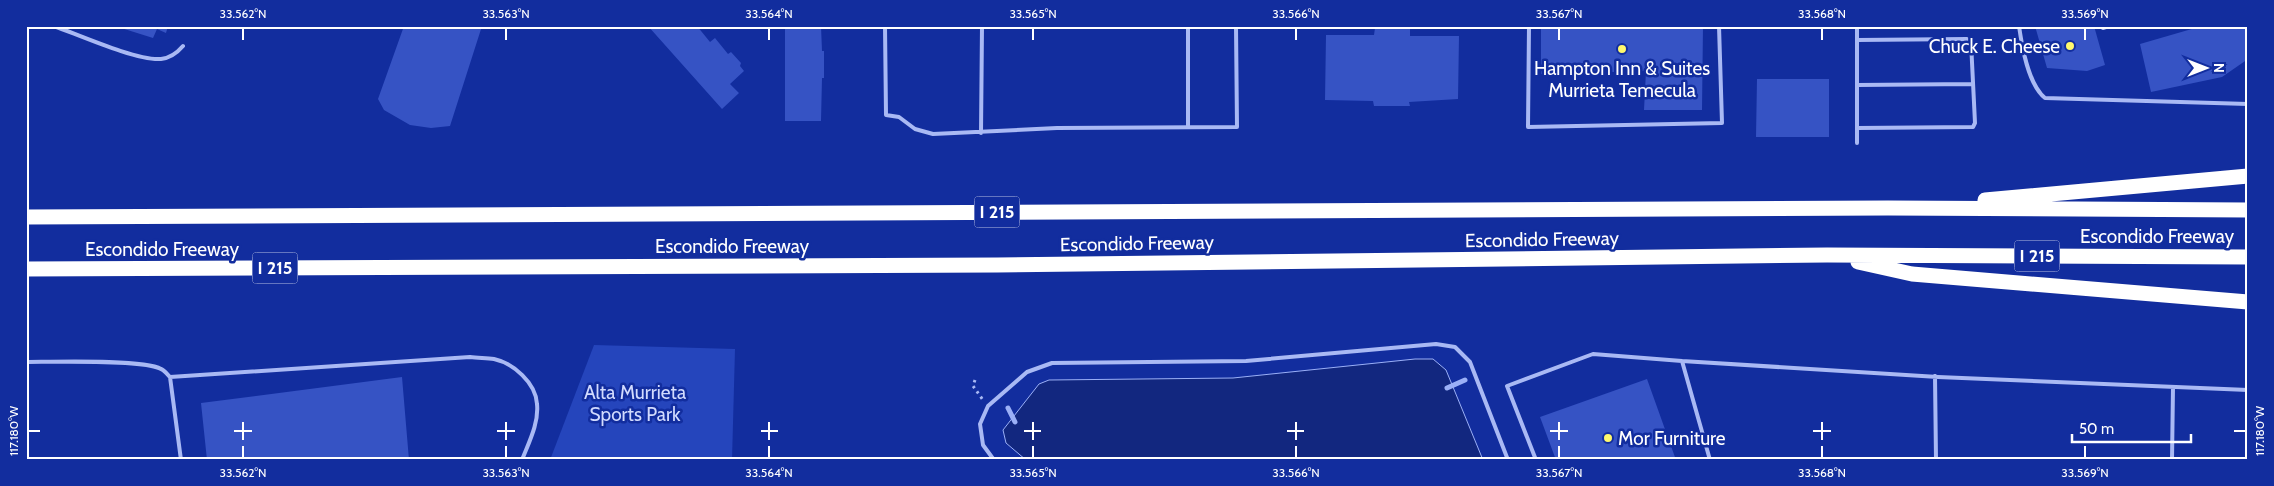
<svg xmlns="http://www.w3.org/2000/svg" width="2274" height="486" font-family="Cabin,sans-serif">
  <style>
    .green { fill: #2545bc }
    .water { fill: #12277f; stroke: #9bb0f7 }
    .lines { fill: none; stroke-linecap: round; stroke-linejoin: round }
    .stream { stroke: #9bb0f7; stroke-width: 5 }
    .building { fill: #3653c4 }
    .path { stroke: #a9b9f4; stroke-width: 3; stroke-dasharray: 2.5 4; stroke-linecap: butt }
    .service { stroke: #a9b9f4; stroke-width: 4 }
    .motorway { stroke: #fff; stroke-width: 15 }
    .ticks { fill: none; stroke: #fff; stroke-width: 2 }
    .poi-dot { fill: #fff86d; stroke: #122d9e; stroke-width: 2 }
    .labels { text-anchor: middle; stroke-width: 5; stroke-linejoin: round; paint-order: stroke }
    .shield { fill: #122d9e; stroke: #b8c0e2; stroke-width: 1 }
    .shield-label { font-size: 18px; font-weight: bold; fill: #fff }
    .poi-label { font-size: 19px; fill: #fff; stroke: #122d9e; text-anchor: end }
    .street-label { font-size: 19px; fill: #fff; stroke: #122d9e }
    .park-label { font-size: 19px; fill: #d2dbfe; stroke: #122d9e }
    .neatline { fill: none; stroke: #fff; stroke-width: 2 }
    .ticks-label { font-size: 12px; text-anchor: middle; fill: #fff }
  </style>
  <rect width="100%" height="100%" fill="#122d9e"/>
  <!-- green -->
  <path class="green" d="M594 345 735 349 732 460H550Z"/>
  <!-- water -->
  <path class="water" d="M1415 359H1433L1446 370 1483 460H1026L1006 443 1003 430 1039 384 1049 380 1233 378Z"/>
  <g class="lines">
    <!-- stream -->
    <path class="stream" d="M1447 388 1465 380
      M1008 408 1015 422"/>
  </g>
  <!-- building -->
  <path class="building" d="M168 26 166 33 157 29 153 38 118 27Z
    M404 26H482L450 126 431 128 410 125 384 110 378 99Z
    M648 26H697L710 42 715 38 728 54 731 52 741 63 740 66 744 71 730 84 739 93 722 109Z
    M785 26H821L822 51H824V78H822L821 121H785Z
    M1541 26H1703L1702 110H1644L1646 71 1541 74Z
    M2035 26H2094L2105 65 2087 71 2047 68Z
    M2202 26H2248V59L2222 77 2151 92 2140 44Z
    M1375 28H1410V36H1459L1458 99 1409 102 1410 106H1374L1373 101 1325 100 1326 35H1374Z
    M1757 79H1829V137H1756Z
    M402 377 409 460H207L201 403Z
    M1647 379 1676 460H1556L1540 417Z"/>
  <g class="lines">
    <!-- path -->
    <path class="path" d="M975 380 973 386 983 400"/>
    <!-- service -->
    <path class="service" d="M54 26C79 35 137 61 161 59 170 58 177 53 183 46
      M885 26 886 115 899 117 915 129 933 134 1057 128 1237 127 1236 26
      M1188 26V127
      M1529 26 1528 127 1722 123 1719 26
      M1857 26V143
      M2019 26C2022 47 2028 84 2045 98L2248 104
      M2103 28 2109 26
      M1857 40 1967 39 1971 42 1975 123 1973 127 1857 128
      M1857 85 1973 84
      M981 133 982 26
      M1682 361 1938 377 2248 390
      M26 362C51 362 144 359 161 369 164 370 167 374 170 377L181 460
      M1935 376 1936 460
      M170 377 470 357C478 358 486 358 494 359 513 363 536 383 537 404 539 423 529 442 522 460
      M994 460 983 445 980 424 988 406 1027 372 1052 363 1246 361 1436 344 1455 347 1470 362 1508 460
      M1536 460 1507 386 1593 354 1682 361 1710 460
      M2172 460 2173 387"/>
    <!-- motorway -->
    <path class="motorway" d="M1985 200 2248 176
      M26 217 1888 208 2248 210
      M1858 262 1912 274 2248 302
      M26 269 997 265 1827 255 2248 257"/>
  </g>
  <!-- ticks -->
  <path class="ticks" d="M243 28V40M506 28V40M769 28V40M1033 28V40M1296 28V40M1559 28V40M1822 28V40M2085 28V40M243 422V440M506 422V440M769 422V440M1033 422V440M1296 422V440M1559 422V440M1822 422V440M28 431H40M234 431H252M497 431H515M761 431H778M1024 431H1041M1287 431H1304M1550 431H1568M1813 431H1831M2234 431H2246M243 446V458M506 446V458M769 446V458M1033 446V458M1296 446V458M1559 446V458M1822 446V458M2085 446V458"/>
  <!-- markers -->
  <g class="poi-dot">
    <circle cx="2070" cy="46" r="5"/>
    <circle cx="1622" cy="49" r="5"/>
    <circle cx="1608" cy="438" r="5"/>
  </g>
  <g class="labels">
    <!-- shield labels -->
    <g class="shield">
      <rect x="974.5" y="196.5" width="45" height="31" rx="4"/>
      <rect x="2014.5" y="240.5" width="45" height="31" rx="4"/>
      <rect x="252.5" y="252.5" width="45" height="31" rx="4"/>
    </g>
    <g class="shield-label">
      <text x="997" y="218">I 215</text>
      <text x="2037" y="262">I 215</text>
      <text x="275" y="274">I 215</text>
    </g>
    <!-- poi labels -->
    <g class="poi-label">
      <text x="2060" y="53">Chuck E. Cheese</text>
      <text x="1622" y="75" text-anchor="middle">Hampton Inn &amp; Suites<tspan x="1622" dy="22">Murrieta Temecula</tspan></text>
      <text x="1618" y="445" text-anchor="start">Mor Furniture</text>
    </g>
    <!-- street labels -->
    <g class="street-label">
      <text x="2157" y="243">Escondido Freeway</text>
      <text transform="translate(1542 239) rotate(-1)" y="7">Escondido Freeway</text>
      <text transform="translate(1137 243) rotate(-1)" y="7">Escondido Freeway</text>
      <text x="732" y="253">Escondido Freeway</text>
      <text x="162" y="256">Escondido Freeway</text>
    </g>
    <!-- park labels -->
    <g class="park-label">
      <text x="635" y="399">Alta Murrieta<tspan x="635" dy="22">Sports Park</tspan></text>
    </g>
  </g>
  <!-- border -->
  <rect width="2274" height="486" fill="none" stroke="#122d9e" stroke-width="55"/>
  <!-- north arrow -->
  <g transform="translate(2206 68) rotate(90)" stroke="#122d9e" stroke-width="4" paint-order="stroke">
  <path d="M0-4L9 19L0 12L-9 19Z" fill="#ffffff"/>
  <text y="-8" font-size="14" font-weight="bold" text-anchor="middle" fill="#ffffff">N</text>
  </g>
  <!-- scale -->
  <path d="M2072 434v8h119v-8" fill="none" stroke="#ffffff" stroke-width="2.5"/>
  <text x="2079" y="434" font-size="15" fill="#ffffff" stroke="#122d9e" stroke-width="4" paint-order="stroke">50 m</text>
  <rect x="28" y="28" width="2218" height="430" class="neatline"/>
  <g class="ticks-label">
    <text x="243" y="18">33.562°N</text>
    <text x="506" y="18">33.563°N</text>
    <text x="769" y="18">33.564°N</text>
    <text x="1033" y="18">33.565°N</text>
    <text x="1296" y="18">33.566°N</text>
    <text x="1559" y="18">33.567°N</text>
    <text x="1822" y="18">33.568°N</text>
    <text x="2085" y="18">33.569°N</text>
    <text transform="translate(2260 431) rotate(-90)" y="4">117.180°W</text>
    <text transform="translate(14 431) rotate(-90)" y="4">117.180°W</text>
    <text x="243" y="477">33.562°N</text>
    <text x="506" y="477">33.563°N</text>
    <text x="769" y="477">33.564°N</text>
    <text x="1033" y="477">33.565°N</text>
    <text x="1296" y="477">33.566°N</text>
    <text x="1559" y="477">33.567°N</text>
    <text x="1822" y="477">33.568°N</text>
    <text x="2085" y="477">33.569°N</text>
  </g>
</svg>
